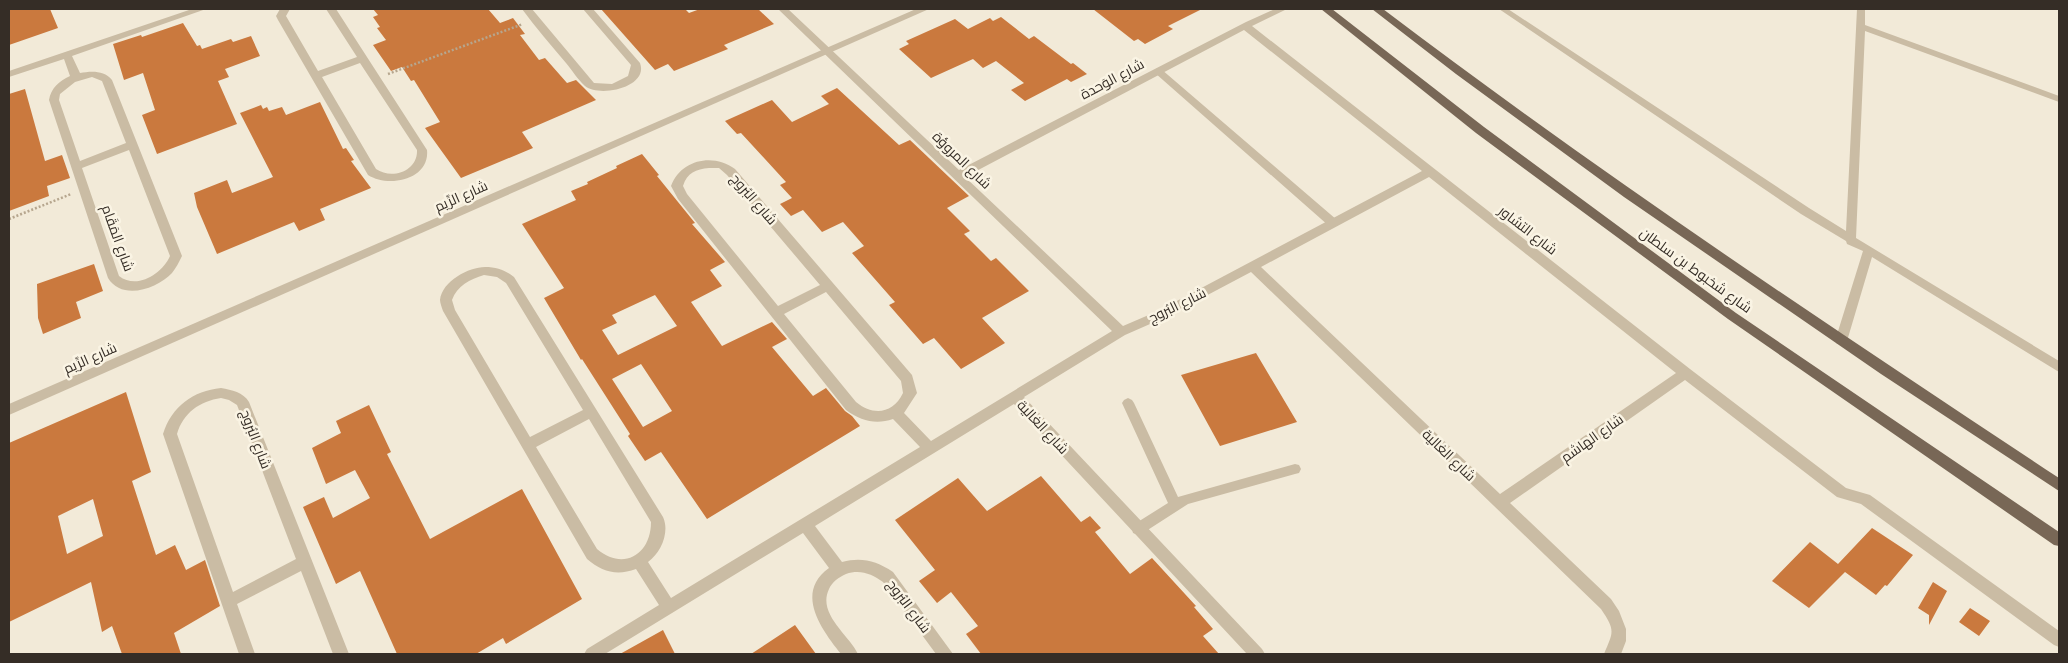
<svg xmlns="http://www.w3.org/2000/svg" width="2068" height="663" font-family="Raleway,Cairo,sans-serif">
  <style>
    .building { fill: #ca793e; fill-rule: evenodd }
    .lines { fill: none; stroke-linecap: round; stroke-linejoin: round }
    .path { stroke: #b6a68e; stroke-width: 2.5; stroke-dasharray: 2 2; stroke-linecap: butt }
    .service { fill: #cabca4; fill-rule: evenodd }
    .minor { fill: #cabca4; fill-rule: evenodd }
    .tertiary { fill: #cabca4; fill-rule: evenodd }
    .primary { fill: #786756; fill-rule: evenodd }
    .labels { text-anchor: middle; stroke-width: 5; stroke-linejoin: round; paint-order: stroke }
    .street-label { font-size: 14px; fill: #352d26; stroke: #faf4e4 }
  </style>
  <rect width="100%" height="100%" fill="#f2ead8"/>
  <!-- building -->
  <path class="building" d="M9 9H50L58 28 9 45Z
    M373 9H488L500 23 513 18 525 34 520 35 539 60 545 58 567 83 576 80 596 100 522 132 533 148 461 178 425 128 440 122 414 80 411 81 402 67 391 71 373 45 386 40 377 28 380 27 373 17 378 15Z
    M601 9H685L689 13 700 9H758L774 24 724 45 728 49 674 71 668 64 655 70Z
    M1093 9H1202L1168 26 1173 29 1145 44 1138 39 1134 41Z
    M1001 17 1029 39 1034 36 1071 64 1073 63 1087 74 1071 82 1067 79 1025 101 1011 90 1024 83 996 61 983 68 973 59 931 78 899 49 909 44 906 41 955 19 968 29 990 18 993 21Z
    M183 23 197 46 200 45 202 49 231 39 233 42 251 36 260 56 225 69 229 77 218 81 237 124 157 154 142 115 155 110 143 73 124 80 113 44 141 35 142 37Z
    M837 88 899 145 910 140 969 196 947 208 970 231 964 234 991 261 996 258 1029 291 982 318 1005 343 961 369 934 338 923 344 889 305 895 302 852 253 864 246 843 222 822 232 803 210 791 216 780 204 792 198 780 185 786 182 741 133 737 134 725 121 772 100 792 122 829 104 821 96Z
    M25 89 45 161 62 155 70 178 47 186 49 196 9 211V94Z
    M320 102 343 149 346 148 354 160 351 161 371 188 320 209 325 220 299 231 294 222 217 254 197 207 194 193 227 180 232 193 273 177 240 113 261 105 263 109 267 107 269 111 282 107 286 115Z
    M642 154 659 175 657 176 695 223 692 224 725 262 710 270 722 286 691 302 722 346 772 322 787 339 772 347 813 396 826 388 845 411 852 416 860 426 707 519 661 452 645 461 628 436 630 434 582 359 581 360 544 298 564 288 522 224 576 200 571 191 588 184 587 182 617 168 616 166ZM655 295 677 326 618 355 602 330 617 323 612 315ZM641 364 672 411 643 427 612 379Z
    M94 264 103 291 76 302 81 318 43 334 38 318 37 284Z
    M1256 353 1297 422 1220 446 1181 375Z
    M126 392 151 472 132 481 156 555 175 545 186 570 205 560 220 606 174 633 181 654H122L112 626 102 632 91 582 9 622V443ZM93 499 103 536 67 554 58 516Z
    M369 405 391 452 387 454 430 539 522 489 582 599 506 644 503 638 476 654H397L360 571 336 584 303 507 324 497 333 518 370 498 355 470 326 484 312 448 341 433 336 421Z
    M1041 476 1081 522 1090 516 1101 528 1095 532 1130 574 1152 558 1196 606 1194 607 1213 629 1203 636 1219 654H981L966 634 978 626 951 592 937 603 919 581 935 570 895 520 958 478 987 511Z
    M1872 528 1913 555 1887 586 1885 585 1876 595 1845 572 1809 608 1772 581 1810 542 1838 564Z
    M1933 582 1947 591 1929 625V615L1918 608Z
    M1970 608 1990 621 1979 636 1959 622Z
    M795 625 816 654H751Z
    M663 630 675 654H620Z"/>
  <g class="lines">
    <!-- path -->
    <path class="path" d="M388 74 523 24
      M9 219 71 194"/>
    <!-- service -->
    <path class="service" d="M1499 9H1508L1809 208 1846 231 1857 9H1865V25L2059 96V102L1865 31 1856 238 2059 361V372L1872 257 1847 341 1845 344H1837L1835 341 1863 251 1847 244 1846 241 1801 214Z
      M1158 68 1161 69 1337 220 1338 223 1337 226H1329L1155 73 1153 71Z
      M1128 398 1132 400 1134 403 1178 497 1295 464 1299 465 1301 469 1299 473 1295 474 1188 504 1143 533 1138 535 1133 533 1132 529 1133 525 1168 503 1122 403 1124 400Z"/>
    <!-- minor -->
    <path class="minor" d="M192 9H206L72 56 80 73C91 71 104 70 112 80L182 256C179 262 176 268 172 273 157 289 122 301 108 278L49 100C51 88 59 81 70 76L64 59 9 77V71ZM92 77 102 81 126 143 80 161 59 100 60 94 75 82ZM129 150 170 256C162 274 137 290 119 276L82 168Z
      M280 9H290L286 16 318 71 357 57 326 9H336L427 150C430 180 388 188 368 175L278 20 276 16ZM360 63 417 150C418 171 392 180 376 169L322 77Z
      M522 9H532L594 83 612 84 628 76 631 65 583 9H593L640 63C649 87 600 98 585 86 578 80 572 70 566 63 551 45 536 28 522 9Z
      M778 9H788L959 170 1246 22 1275 9H1287L1252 26 1690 369 1846 488 1870 495 2059 631V647L2054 645 1861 504 1837 497 1685 380 1510 503 1611 599 1619 611 1626 629V641L1621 654H1604C1613 632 1616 631 1601 609L1251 272 1166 317 1125 335 1024 397 1262 649 1265 654H1247L1014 404 815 526 842 562C862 557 876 561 893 572L953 654H936L883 582C872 574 860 569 846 574 839 577 832 582 829 589 817 614 849 635 858 654H841C822 630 794 593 829 568L803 533 605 654H584L587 649 659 605 636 569C617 576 602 572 587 559L443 311C442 308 440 303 440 300 442 281 469 267 485 267 497 267 505 270 514 277L663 517C670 532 661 553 648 562L671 598 920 447 893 419C876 425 861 421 846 410L678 199 671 186C681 159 714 153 735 169L912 375 917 393 904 413 931 441 1112 331ZM1244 30 1422 171 1158 311 1123 326 965 177ZM709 168H719L727 175 820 285 778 306 687 194 683 186C687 173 696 169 709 168ZM1429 177 1676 373 1500 494 1261 267ZM484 275 497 277 506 283 583 410 530 437 455 310 452 300C457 286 470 279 484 275ZM826 292 901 381 903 393C893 414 873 416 856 402L784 314ZM589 419 651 522C651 555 623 571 597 549L536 447Z
      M221 388C232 390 243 392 249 402L349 654H333L301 571 237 604 255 654H239L163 434C172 406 193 391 221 388ZM221 398 229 400 237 405 296 559 233 592 177 434C183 413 200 401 221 398Z"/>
    <!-- tertiary -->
    <path class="tertiary" d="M916 9H929L9 415V404Z"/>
    <!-- primary -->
    <path class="primary" d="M1321 9H1332L1484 127 1736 313 2059 532V546L2054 545 1728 319 1476 133Z
      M1372 9H1383C1602 175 1830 327 2059 478V491L1881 374 1624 197 1456 74Z"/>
  </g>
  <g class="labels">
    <!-- street labels -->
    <g class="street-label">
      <text transform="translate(1112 79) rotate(-28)" y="5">شارع الوَحدة</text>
      <text transform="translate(962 160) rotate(44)" y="5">شارع المروؤة</text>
      <text transform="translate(461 196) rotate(-24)" y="5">شارع الرِّيم</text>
      <text transform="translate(754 199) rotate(49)" y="5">شارع البُروج</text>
      <text transform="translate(1528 230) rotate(38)" y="5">شارع التشاور</text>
      <text transform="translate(118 238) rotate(70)" y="5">شارع المَقَام</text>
      <text transform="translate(1696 270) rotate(36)" y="5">شارع شخبوط بن سلطان</text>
      <text transform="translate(1177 305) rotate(-26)" y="5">شارع البُروج</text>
      <text transform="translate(90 358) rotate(-24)" y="5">شارع الرِّيم</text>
      <text transform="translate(1043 427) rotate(47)" y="5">شارع الغالية</text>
      <text transform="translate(1592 438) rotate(-35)" y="5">شارع الهاشم</text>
      <text transform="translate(256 439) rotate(69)" y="5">شارع البُروج</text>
      <text transform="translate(1449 455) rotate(44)" y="5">شارع الغالية</text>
      <text transform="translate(909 606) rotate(53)" y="5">شارع البُروج</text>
    </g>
  </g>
  <!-- border -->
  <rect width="2068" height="663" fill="none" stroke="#352d26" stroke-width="20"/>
</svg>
